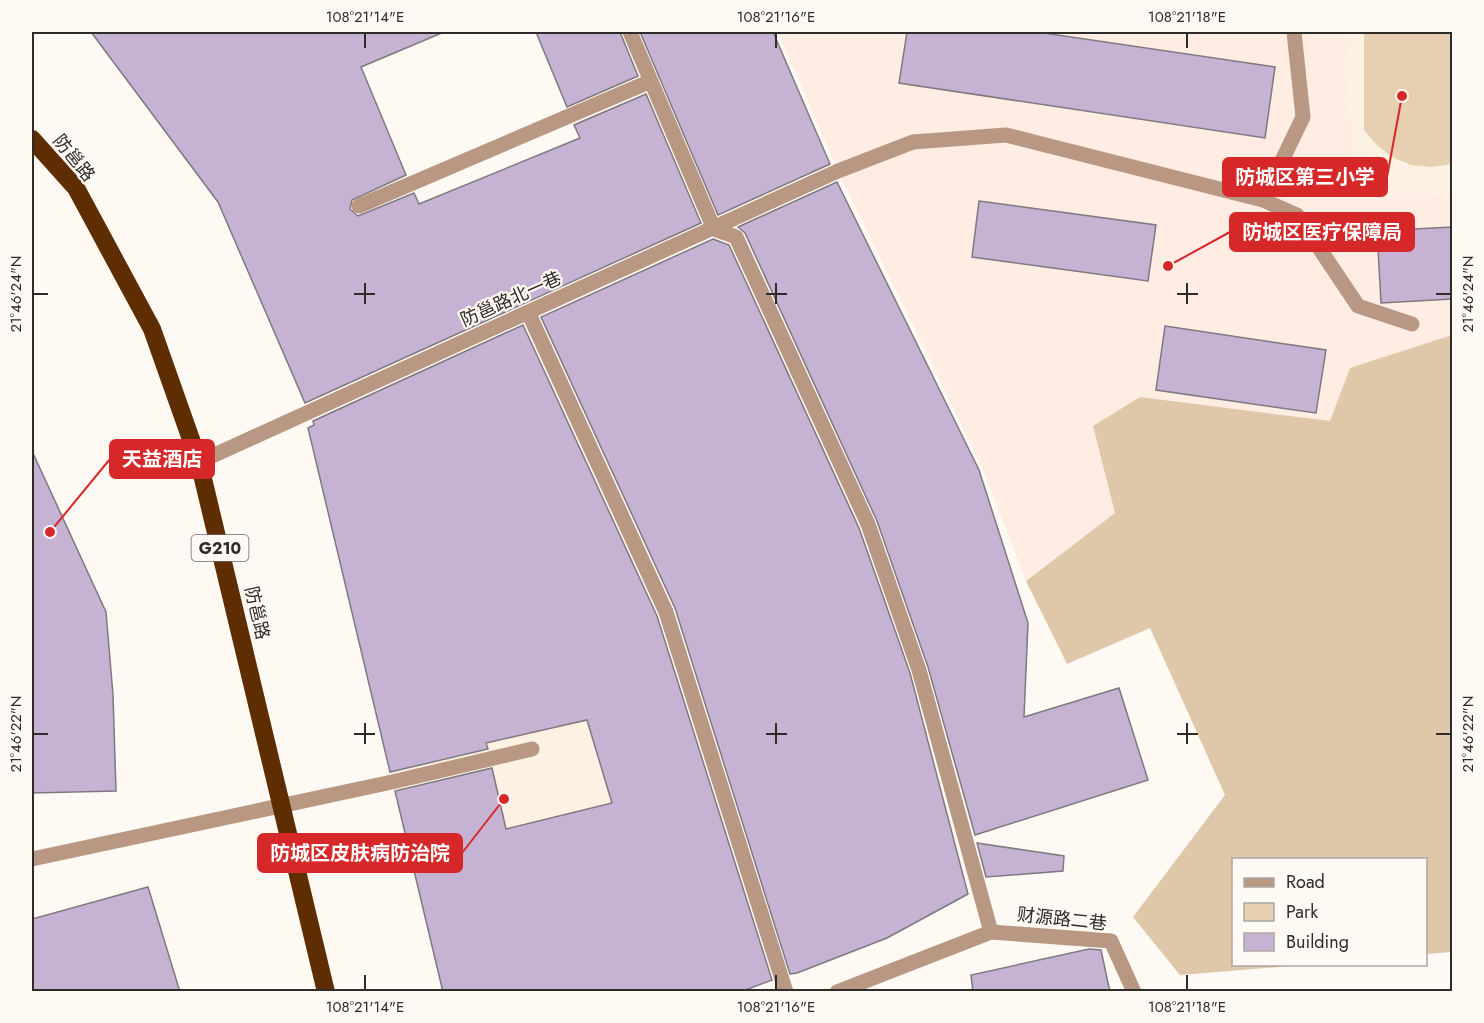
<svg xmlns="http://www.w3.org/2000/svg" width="1484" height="1023" font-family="Jost,'Noto Sans SC',sans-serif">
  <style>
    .commercial { fill: #ffece3 }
    .built { fill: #fcf1e3 }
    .green { fill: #e7d0b2 }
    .forest { fill: #dfc7a9 }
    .building { fill: #c6b3d3; stroke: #7d7981; stroke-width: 1.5 }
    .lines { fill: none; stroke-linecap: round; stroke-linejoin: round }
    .minor { stroke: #b89883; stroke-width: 15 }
    .highway { stroke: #5e2d02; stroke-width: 18 }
    .ticks { fill: none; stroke: #2e2b28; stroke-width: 2 }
    .labels { text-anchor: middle; stroke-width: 4.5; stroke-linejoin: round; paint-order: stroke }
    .shield { fill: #fff9f3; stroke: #6d6965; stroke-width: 1.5 }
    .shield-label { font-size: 16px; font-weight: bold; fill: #2e2b28 }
    .street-label { font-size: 18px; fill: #2e2b28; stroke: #fff9f3 }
    .leader { fill: none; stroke: #d62828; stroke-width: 2 }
    .callout-dot { fill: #d62828; stroke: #fff9f3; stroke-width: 2 }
    .callout { fill: #d62828; stroke: #d62828; stroke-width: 2 }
    .callout-label { font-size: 20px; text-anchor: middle; font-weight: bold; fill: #fff }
    .neatline { fill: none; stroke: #2e2b28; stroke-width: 2 }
    .ticks-label { font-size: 15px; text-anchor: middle; fill: #2e2b28 }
  </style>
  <rect width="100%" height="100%" fill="#fff9f3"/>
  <!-- commercial -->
  <path class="commercial" d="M778 32H1351L1352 161 1369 197 1452 192V335L1350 368 1330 421 1140 397 1093 426 1116 513 1026 581 982 467 838 171Z"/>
  <!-- built -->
  <path class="built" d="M1351 32H1452V192L1369 197 1352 161Z
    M570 664 637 881 428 930 375 710Z"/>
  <!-- green -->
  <path class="green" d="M1364 32H1452V164L1431 167 1411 165 1392 157 1377 145 1364 130Z"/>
  <!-- forest -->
  <path class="forest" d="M1452 335V952L1426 954V860H1234V964L1304 965 1180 975 1133 917 1225 795 1150 628 1067 664 1026 581 1115 513 1093 426 1140 397 1330 421 1350 368Z"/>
  <!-- building -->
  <path class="building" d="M91 32H444L361 67 406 175 352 200 350 209 358 216 414 193 419 204 580 138 574 125 646 94 701 223 305 403 218 202Z
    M536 32H620L638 76 567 107Z
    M640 32H773L830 164 718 215Z
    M907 32H1037L1275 67 1265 138 899 83Z
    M837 182 979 470 1028 623 1024 717 1119 688 1148 780 975 835 928 667 877 521 745 233 738 227Z
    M979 201 1156 225 1148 281 972 257Z
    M1452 227V299L1381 303 1377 231Z
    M713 239 729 245 859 528 910 673 968 894 887 938 797 973 790 974 675 608 541 317Z
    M523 325 657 616 772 980 740 992H443L395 791 492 768 506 829 612 803 587 720 486 743 488 749 390 772 308 428 314 425 313 421Z
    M1165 326 1326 350 1316 413 1156 390Z
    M32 451 106 612 113 695 116 791 32 793Z
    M977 843 1064 856 1063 871 986 877Z
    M148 887 180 992H32V919Z
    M1089 949 1101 950 1110 992H973L971 975Z"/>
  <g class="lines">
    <!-- minor -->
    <path class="minor" d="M630 32 714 229 736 237 868 524 919 670 991 932 837 992
      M1263 200 1303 117 1294 32
      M359 206 651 81
      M528 312 666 612 786 992
      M199 462 838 171 913 142 1006 135 1263 200 1297 215 1358 306 1412 324
      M32 859 392 782 532 749
      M991 932 1111 941 1134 992"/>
    <!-- highway -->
    <path class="highway" d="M32 139 76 188 152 329 199 462 326 992"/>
  </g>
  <!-- ticks -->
  <path class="ticks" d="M365 33V48M776 33V48M1187 33V48M365 283V304M776 283V304M1187 283V304M33 294H48M354 294H375M766 294H787M1177 294H1198M1436 294H1451M365 723V744M776 723V744M1187 723V744M33 734H48M354 734H375M766 734H787M1177 734H1198M1436 734H1451M365 975V990M776 975V990M1187 975V990"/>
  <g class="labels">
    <!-- shield labels -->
    <rect class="shield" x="191.5" y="535" width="57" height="26" rx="4.5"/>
    <g class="shield-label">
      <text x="220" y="554">G210</text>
    </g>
    <!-- street labels -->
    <g class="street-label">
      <text transform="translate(74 158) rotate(51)" y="6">防邕路</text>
      <text transform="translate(511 299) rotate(-24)" y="6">防邕路北一巷</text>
      <text transform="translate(257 613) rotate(77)" y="6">防邕路</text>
      <text transform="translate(1062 919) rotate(6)" y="6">财源路二巷</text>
    </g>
  </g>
  <!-- callouts -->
  <path class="leader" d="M1402 96L1387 177M1168 266L1230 232M50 532L110 459M504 799L462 853"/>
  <g class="callout-dot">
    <circle cx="1402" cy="96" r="6"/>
    <circle cx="1168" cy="266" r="6"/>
    <circle cx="50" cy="532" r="6"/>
    <circle cx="504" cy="799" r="6"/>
  </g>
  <g class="callout">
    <rect x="1223" y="158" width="164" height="38" rx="6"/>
    <rect x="1230" y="213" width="184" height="38" rx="6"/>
    <rect x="110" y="440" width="104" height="38" rx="6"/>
    <rect x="258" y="834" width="204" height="38" rx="6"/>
  </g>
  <g class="callout-label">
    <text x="1305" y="184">防城区第三小学</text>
    <text x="1322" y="239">防城区医疗保障局</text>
    <text x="162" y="466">天益酒店</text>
    <text x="360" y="860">防城区皮肤病防治院</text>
  </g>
  <!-- border -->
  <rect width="1484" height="1023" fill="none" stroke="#fff9f3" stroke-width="66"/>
  <!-- legend -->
  <rect x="1232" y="858" width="195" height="108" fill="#fff9f3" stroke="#aba7a2" stroke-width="1.5"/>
  <rect x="1244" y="878" width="30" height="9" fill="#b89883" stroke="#aba7a2" stroke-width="1.5"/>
  <text x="1286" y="888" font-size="18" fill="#2e2b28">Road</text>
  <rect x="1244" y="903" width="30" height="18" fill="#e7d0b2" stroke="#aba7a2" stroke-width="1.5"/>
  <text x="1286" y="918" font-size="18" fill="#2e2b28">Park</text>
  <rect x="1244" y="933" width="30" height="18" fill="#c6b3d3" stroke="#aba7a2" stroke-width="1.5"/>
  <text x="1286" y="948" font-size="18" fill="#2e2b28">Building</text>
  <rect x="33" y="33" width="1418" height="957" class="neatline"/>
  <g class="ticks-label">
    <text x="365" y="22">108°21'14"E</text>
    <text x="776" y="22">108°21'16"E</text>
    <text x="1187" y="22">108°21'18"E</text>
    <text transform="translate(16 294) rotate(-90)" y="5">21°46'24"N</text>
    <text transform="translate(1468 294) rotate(-90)" y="5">21°46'24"N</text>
    <text transform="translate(16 734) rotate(-90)" y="5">21°46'22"N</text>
    <text transform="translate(1468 734) rotate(-90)" y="5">21°46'22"N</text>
    <text x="365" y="1012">108°21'14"E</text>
    <text x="776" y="1012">108°21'16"E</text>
    <text x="1187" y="1012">108°21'18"E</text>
  </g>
</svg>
